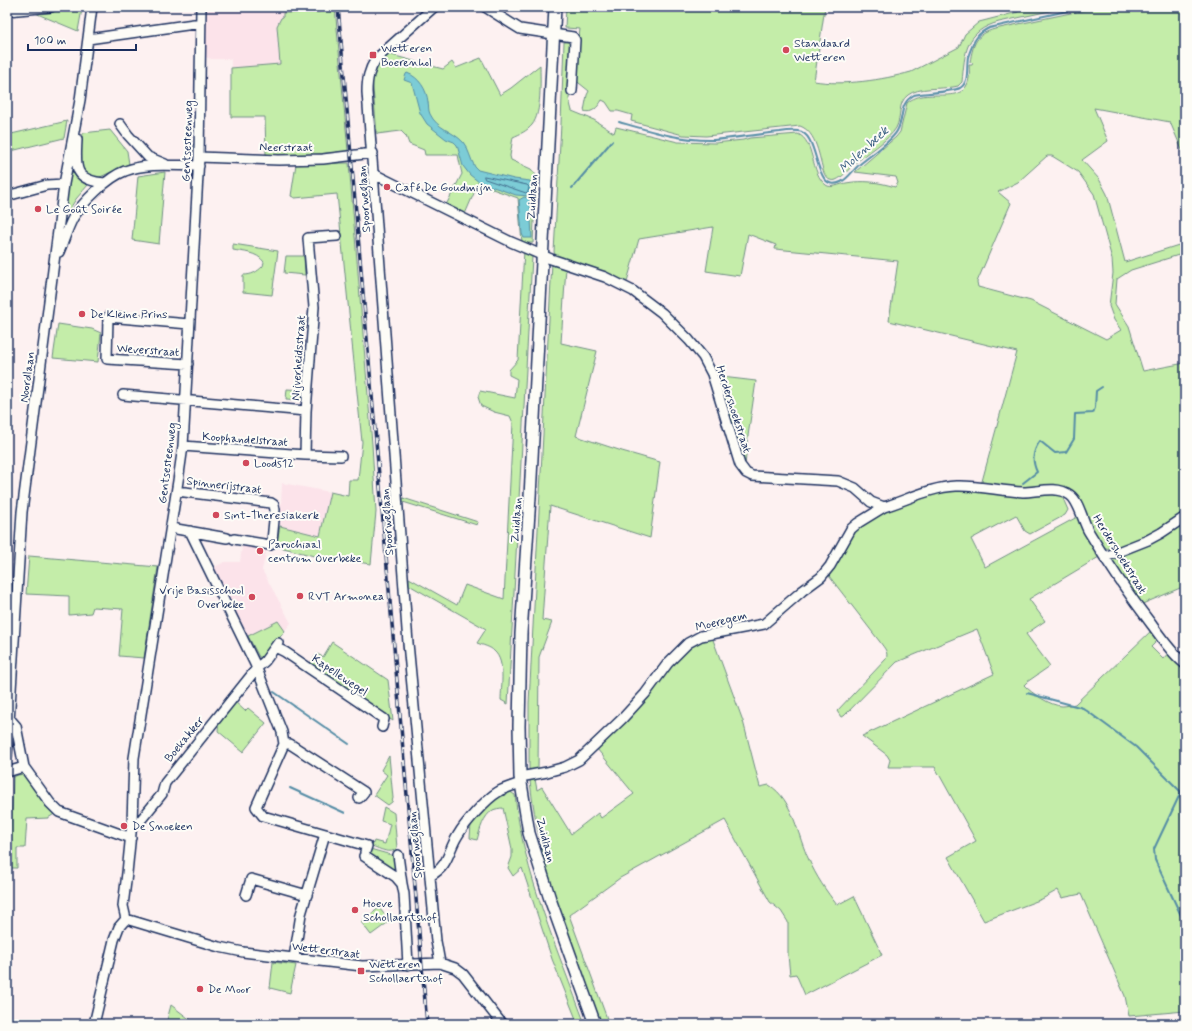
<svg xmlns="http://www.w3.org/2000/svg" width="1192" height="1031" font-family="Mynerve,sans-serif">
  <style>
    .built { fill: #fce3ea }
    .green { fill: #c4eda9; stroke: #708e84; fill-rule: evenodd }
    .water { fill: #7cccd6; stroke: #558da6 }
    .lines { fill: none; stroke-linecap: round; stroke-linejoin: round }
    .shore { stroke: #426e8e; stroke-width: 1 }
    .stream { stroke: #558da6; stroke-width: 2 }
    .minor-casing { stroke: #1b2f5e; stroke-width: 12 }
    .major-casing { stroke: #1b2f5e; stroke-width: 14 }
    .minor { stroke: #fdfcf7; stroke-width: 9 }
    .major { stroke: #fdfcf7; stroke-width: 11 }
    .rail-casing { stroke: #1b2f5e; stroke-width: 3.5 }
    .rail { stroke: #fdfcf7; stroke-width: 2; stroke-dasharray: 6; stroke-linecap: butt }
    .poi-dot { fill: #d1495b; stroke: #fdfcf7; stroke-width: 1.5 }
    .labels { text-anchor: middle; stroke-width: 4; stroke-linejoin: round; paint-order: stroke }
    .poi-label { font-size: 12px; fill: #1b2f5e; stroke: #fdfcf7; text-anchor: start }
    .street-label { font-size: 12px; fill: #1b2f5e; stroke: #fdfcf7 }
    .water-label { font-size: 13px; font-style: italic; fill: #385e82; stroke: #fdfcf7 }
  </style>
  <rect width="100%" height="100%" fill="#fdf1f1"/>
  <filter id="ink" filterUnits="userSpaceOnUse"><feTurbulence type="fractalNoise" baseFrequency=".025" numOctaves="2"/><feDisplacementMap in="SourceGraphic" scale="8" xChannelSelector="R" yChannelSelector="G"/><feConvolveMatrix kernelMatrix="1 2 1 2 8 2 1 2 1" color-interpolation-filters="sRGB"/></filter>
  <g filter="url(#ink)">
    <!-- built -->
    <path class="built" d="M205 7H320V12L283 17 277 26 280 64 231 68V59H212L204 57Z
      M282 483 330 492 320 536 280 526Z
      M242 546 267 548 262 570 291 623 263 658 259 657 248 636 214 567 225 562H240Z"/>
    <!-- green -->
    <path class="green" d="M65 7 80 8 82 9 78 31 35 13 50 11Z
      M320 7H335L348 151 309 155H266L265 117H231V68L280 64 277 26 281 18 283 17V13L320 12Z
      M566 7H825L814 81C844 86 882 80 911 72L959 47 965 34 979 22 1018 12V7H1068L999 22C965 31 965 52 962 82L958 86 953 87C941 89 918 87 908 95 897 103 902 117 896 128 889 140 866 154 854 164 849 169 843 177 836 180 830 182 826 178 824 173 819 158 817 132 800 126L706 136 683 135 631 121 632 115 618 111H612L606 102 602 100C598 107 592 114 584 111L587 95 589 91 574 79 580 29 565 28Z
      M1099 7H1185V157L1170 122 1094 108 1108 141 1082 160 1099 179 1107 194 1125 262 1185 243V253L1131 270 1117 279 1115 304 1129 326 1143 371 1185 363V512C1166 525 1128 552 1105 548L1096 537 1079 501 1070 489 1063 487 1042 486 1011 487 981 485 1017 352 889 321 898 261 775 249 776 245 748 234 740 276 706 271 713 227 639 239 626 285 604 274 556 256 554 252 561 124 564 42H568L572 47 569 99 572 111 594 120 614 133 616 127 678 142 715 143 743 140 750 138 798 134C815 141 810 173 826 185 831 189 840 184 846 183 863 180 879 182 895 187L898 183 896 177 855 172 896 137 900 132 907 103C928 83 974 114 969 65H972L973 63 970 62C973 44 976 34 995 29ZM1047 156H1052L1078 172 1094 194 1112 259 1113 273 1109 306 1114 320 1121 330 1106 339 1031 301 978 287 977 282 1011 203 998 192 1018 182Z
      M388 54 443 69 452 62 456 68 481 58 500 95 511 88 540 65C540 80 542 113 532 125 527 131 520 134 513 137L510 156 511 160 531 169 536 175 533 243H522L518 198 478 184 465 214 446 205 462 174 458 155H425L424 150 409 144 406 136 401 131 377 134 372 77 376 67Z
      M67 121 64 138 7 152V135Z
      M110 130 127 151 129 164 98 178 83 173 79 164 83 133Z
      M349 163 372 444 376 512 371 564 314 556 276 546 280 526 320 536 330 492 348 496 349 480H358L362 442 337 194 295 198 291 196 296 164Z
      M71 169C75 177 80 183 88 185L76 199 66 215H64Z
      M165 172 159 244 132 240 138 176Z
      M233 244 278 251 272 295 243 292V275C252 275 257 272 263 266L264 262C257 252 243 252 233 250Z
      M524 250 531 254 532 257 508 704 501 700C501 687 506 661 494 651 491 647 482 645 477 643L486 629 409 585V578L457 605 465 585 504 599 513 423 510 416 494 412 481 406 478 397 480 391 515 398 517 379 509 375V370L518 360Z
      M286 256H304L305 275 284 273Z
      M552 262 566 267 561 343 597 351 576 436 622 451 660 462 650 538 550 506 542 620 552 622 539 657 538 770H533L529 769V703Z
      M58 324 92 329 101 333 98 362 53 358Z
      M722 377 756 381 747 443 745 467 720 392Z
      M287 389 303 390 302 400 286 399Z
      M957 489 1053 492 1062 496 1068 510 1065 515 1030 534 1025 531 1016 515 971 539 985 567 1079 516 1099 557 1029 599 1045 621 1026 634 1050 666 1027 682 1024 685C1031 693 1051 706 1062 706 1066 706 1071 705 1075 704L1153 629 1160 638 1151 647 1163 659 1170 651 1185 668V1011L1129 1016 1125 996 1081 894 1062 898 1058 890 1042 899 984 921 948 857 976 841 935 767H888L890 760 887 755 862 736 994 674 977 629 897 662 844 716 841 717 837 711 886 659C889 652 884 648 880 642L829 576C836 562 842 547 851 535 869 510 927 495 957 489Z
      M403 498 478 522 477 525 403 502Z
      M1185 521V586L1140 605 1112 561 1113 558Z
      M29 556 158 567 144 658 119 656 123 609 93 607 91 613 69 615V596L26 594Z
      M278 621 285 631 263 658 259 657 248 636Z
      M712 637 743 721 760 787 769 785C794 800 797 836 809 860 816 876 826 891 837 905L854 896 882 955 805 995 796 974 790 975 788 955V922L781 911 770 902 765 893 725 820 620 878 569 915 609 1024H601C572 945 539 866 530 781L535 779 537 790 542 787 571 834 598 813 601 818 634 794 597 749 654 687 676 660 694 644Z
      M332 642 388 680 393 721 309 665 317 654 323 657Z
      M233 700 245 711 248 708 266 723 243 752 218 731 219 719Z
      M389 756 393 798 392 802 388 805 374 795 387 775 381 770Z
      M23 774 28 780 42 801 56 813 48 818 27 819 25 848H17V868H7L12 805 13 777 18 775Z
      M509 791 515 795C523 872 558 951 585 1024H578L552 959 522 868 513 876 508 868 512 857V849L503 808C500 808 495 809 493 810 483 816 480 830 477 840L470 838 471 824 489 803 501 794Z
      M384 807 394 813 397 848C391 855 380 849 372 846L374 841 385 844 390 824 381 821Z
      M370 849 395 856 399 879 367 856Z
      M379 908 390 921 371 935 361 922Z
      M273 962 296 965 290 993 270 988Z
      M171 1005 196 1024H166Z"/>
    <!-- water -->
    <path class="water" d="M407 73C419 77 427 90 428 102 429 106 428 110 430 114 437 129 453 131 463 142 469 149 470 159 475 167L478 170 514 179 530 181C533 186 533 191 530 196L516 195 479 182 470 175 463 166 457 145 454 142 446 139 427 124 420 113 412 83 404 80 406 74Z
      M524 197 530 198 532 238H524L522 234 519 200Z"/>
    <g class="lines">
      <!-- shore -->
      <path class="shore" d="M484 176 527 185 529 187 528 192 526 193 485 179Z"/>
      <!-- stream -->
      <path class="stream" d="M619 122C650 131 681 141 714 140 736 138 758 134 780 132 786 131 792 130 798 131 821 133 812 195 841 182 848 179 853 170 859 165 869 156 890 143 897 131 905 117 898 104 914 95 924 93 952 92 960 88 970 82 966 67 968 57 970 51 973 42 977 37 980 33 985 30 989 28L1085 7
        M572 188 612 141
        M1023 483 1037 472C1032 461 1032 452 1040 441L1055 453 1066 452 1074 439 1075 414 1093 413 1095 408 1096 391 1102 387
        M274 692 349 744
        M1027 693 1083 708 1136 747 1181 792 1154 849 1155 860 1185 924
        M290 788 345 813"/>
      <!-- minor casing -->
      <g class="minor-casing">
        <path id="minor" d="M434 7 376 59C369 70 367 79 367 92L408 643 436 941 440 963
          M485 7 520 29 573 37 575 40 572 91
          M7 11 51 7
          M88 39 201 23
          M120 124 128 135 148 157 165 164
          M77 139C76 166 72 180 105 183
          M199 157 279 160 323 159 373 153
          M374 174 511 242 551 259 605 277 633 291 662 313 689 340 703 357 712 374 740 465 746 473 752 476 838 481 855 488 871 502 884 507C907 500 931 487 956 486 978 485 1000 491 1023 492 1038 492 1056 485 1070 495 1079 501 1083 522 1089 532 1108 564 1129 595 1152 625 1162 639 1172 653 1185 664
          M7 196 47 185 64 184
          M59 252C64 241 67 229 73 218 82 203 108 177 125 171 148 162 175 166 199 166
          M188 364 107 359 108 317 189 324
          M123 395 306 411
          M183 446 305 455 341 456
          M305 455 306 411 314 307 308 238 337 236
          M177 491 271 503 274 505 275 510 272 541 270 545 234 539
          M171 528 227 538
          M190 531 255 664 282 732 284 744 256 807 263 816 367 846 365 852
          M1105 557 1148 540 1161 533 1185 517
          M275 647 285 652 384 719 382 727
          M9 718 16 726 24 767 50 803 59 812 131 838
          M284 744H290L364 792 359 798
          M7 755 22 512 64 184 80 100 92 7
          M7 772 24 767
          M520 777 547 772 565 767 579 760 622 719 645 694 668 663 688 643 701 636 764 624 802 591 821 577 830 566 851 529 858 523 884 507
          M132 823 140 821 162 794 165 783 257 668 265 661 278 643
          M398 855 402 884
          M364 856 396 877 402 884 404 894 408 965
          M430 876C450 865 447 852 458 835 465 823 486 799 498 792 504 788 513 786 521 783
          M246 895 251 879 307 895
          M126 919 123 906 127 873 132 823 134 758 178 481 183 446 199 157 201 7
          M126 919 219 947 243 952 362 966 440 963 455 968 463 974 502 1024
          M294 958 301 914 325 834
          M94 1024 114 940 119 927 126 919"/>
      </g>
      <!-- major casing -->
      <g class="major-casing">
        <path id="major" d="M555 7 530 497 521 634 519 726 520 777 529 833 550 899 595 1024"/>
      </g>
      <!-- minor -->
      <use href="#minor" class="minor"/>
      <!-- major -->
      <use href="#major" class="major"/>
      <!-- rail casing -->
      <g class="rail-casing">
        <path id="rail" d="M338 7 427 1024"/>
      </g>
      <!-- rail -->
      <use href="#rail" class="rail"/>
    </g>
  </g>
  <!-- markers -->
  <g class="poi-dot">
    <circle cx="786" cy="50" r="4"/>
    <rect x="369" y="51" width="8" height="8" rx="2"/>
    <circle cx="387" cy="187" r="4"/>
    <circle cx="38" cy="209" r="4"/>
    <circle cx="82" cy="314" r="4"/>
    <circle cx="246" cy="463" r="4"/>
    <circle cx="216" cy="515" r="4"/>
    <circle cx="260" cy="551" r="4"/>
    <circle cx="300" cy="596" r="4"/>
    <circle cx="252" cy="597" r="4"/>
    <circle cx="124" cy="826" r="4"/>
    <circle cx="355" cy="910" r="4"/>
    <rect x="357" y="967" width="8" height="8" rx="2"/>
    <circle cx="200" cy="989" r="4"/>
  </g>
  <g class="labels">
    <!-- poi labels -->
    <g class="poi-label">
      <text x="794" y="47">Standaard<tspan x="794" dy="14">Wetteren</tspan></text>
      <text x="381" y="52">Wetteren<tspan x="381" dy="14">Boerenhol</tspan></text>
      <text x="395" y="191">Café De Goudmijn</text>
      <text x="46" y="213">Le Goût Soirée</text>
      <text x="90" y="318">De Kleine Prins</text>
      <text x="254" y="467">Loods12</text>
      <text x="224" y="519">Sint-Theresiakerk</text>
      <text x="268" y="548">Parochiaal<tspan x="268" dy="14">centrum Overbeke</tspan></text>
      <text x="244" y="594" text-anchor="end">Vrije Basisschool<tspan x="244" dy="14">Overbeke</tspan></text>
      <text x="308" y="600">RVT Armonea</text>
      <text x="132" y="830">De Snoeken</text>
      <text x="363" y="907">Hoeve<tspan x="363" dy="14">Schollaertshof</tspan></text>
      <text x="369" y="968">Wetteren<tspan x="369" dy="14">Schollaertshof</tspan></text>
      <text x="208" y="993">De Moor</text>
    </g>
    <!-- street labels -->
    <g class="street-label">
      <text transform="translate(187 141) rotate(-88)" y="4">Gentsesteenweg</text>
      <text x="286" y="151">Neerstraat</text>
      <text transform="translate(532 197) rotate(-87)" y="4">Zuidlaan</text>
      <text transform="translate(364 199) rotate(-94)" y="4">Spoorweglaan</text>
      <text transform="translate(148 350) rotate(4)" y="4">Weverstraat</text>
      <text transform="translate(298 358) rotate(-86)" y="4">Nijverheidsstraat</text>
      <text transform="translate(27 377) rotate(-82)" y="4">Noordlaan</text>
      <text transform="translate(734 409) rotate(72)" y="4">Herdershoekstraat</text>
      <text transform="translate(245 439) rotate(4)" y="4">Koophandelstraat</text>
      <text transform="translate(167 463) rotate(-83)" y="4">Gentsesteenweg</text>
      <text transform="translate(224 485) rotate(7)" y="4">Spinnerijstraat</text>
      <text transform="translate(516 520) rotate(-86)" y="4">Zuidlaan</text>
      <text transform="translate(387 522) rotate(-94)" y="4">Spoorweglaan</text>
      <text transform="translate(1120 554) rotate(58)" y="4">Herdershoekstraat</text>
      <text transform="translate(721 621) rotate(-14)" y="4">Moeregem</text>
      <text transform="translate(340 675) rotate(34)" y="4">Kapellewegel</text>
      <text transform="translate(184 739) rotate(-51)" y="4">Boekakker</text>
      <text transform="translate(546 840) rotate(75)" y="4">Zuidlaan</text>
      <text transform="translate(415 845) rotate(-95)" y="4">Spoorweglaan</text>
      <text transform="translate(326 950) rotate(7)" y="4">Wetterstraat</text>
    </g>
    <!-- water labels -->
    <g class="water-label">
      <text transform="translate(863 149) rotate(-43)" y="5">Molenbeek</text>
    </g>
  </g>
  <!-- margin -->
  <rect width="1192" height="1031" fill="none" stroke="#fdfcf7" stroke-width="24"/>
  <rect x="12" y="12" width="1168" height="1007" fill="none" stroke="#1b2f5e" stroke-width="1.5" filter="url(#ink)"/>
  <!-- scale -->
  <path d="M28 44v6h108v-6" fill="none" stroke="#1b2f5e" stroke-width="2"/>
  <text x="34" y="44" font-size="12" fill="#1b2f5e" stroke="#fdfcf7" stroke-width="3" paint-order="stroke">100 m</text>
</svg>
